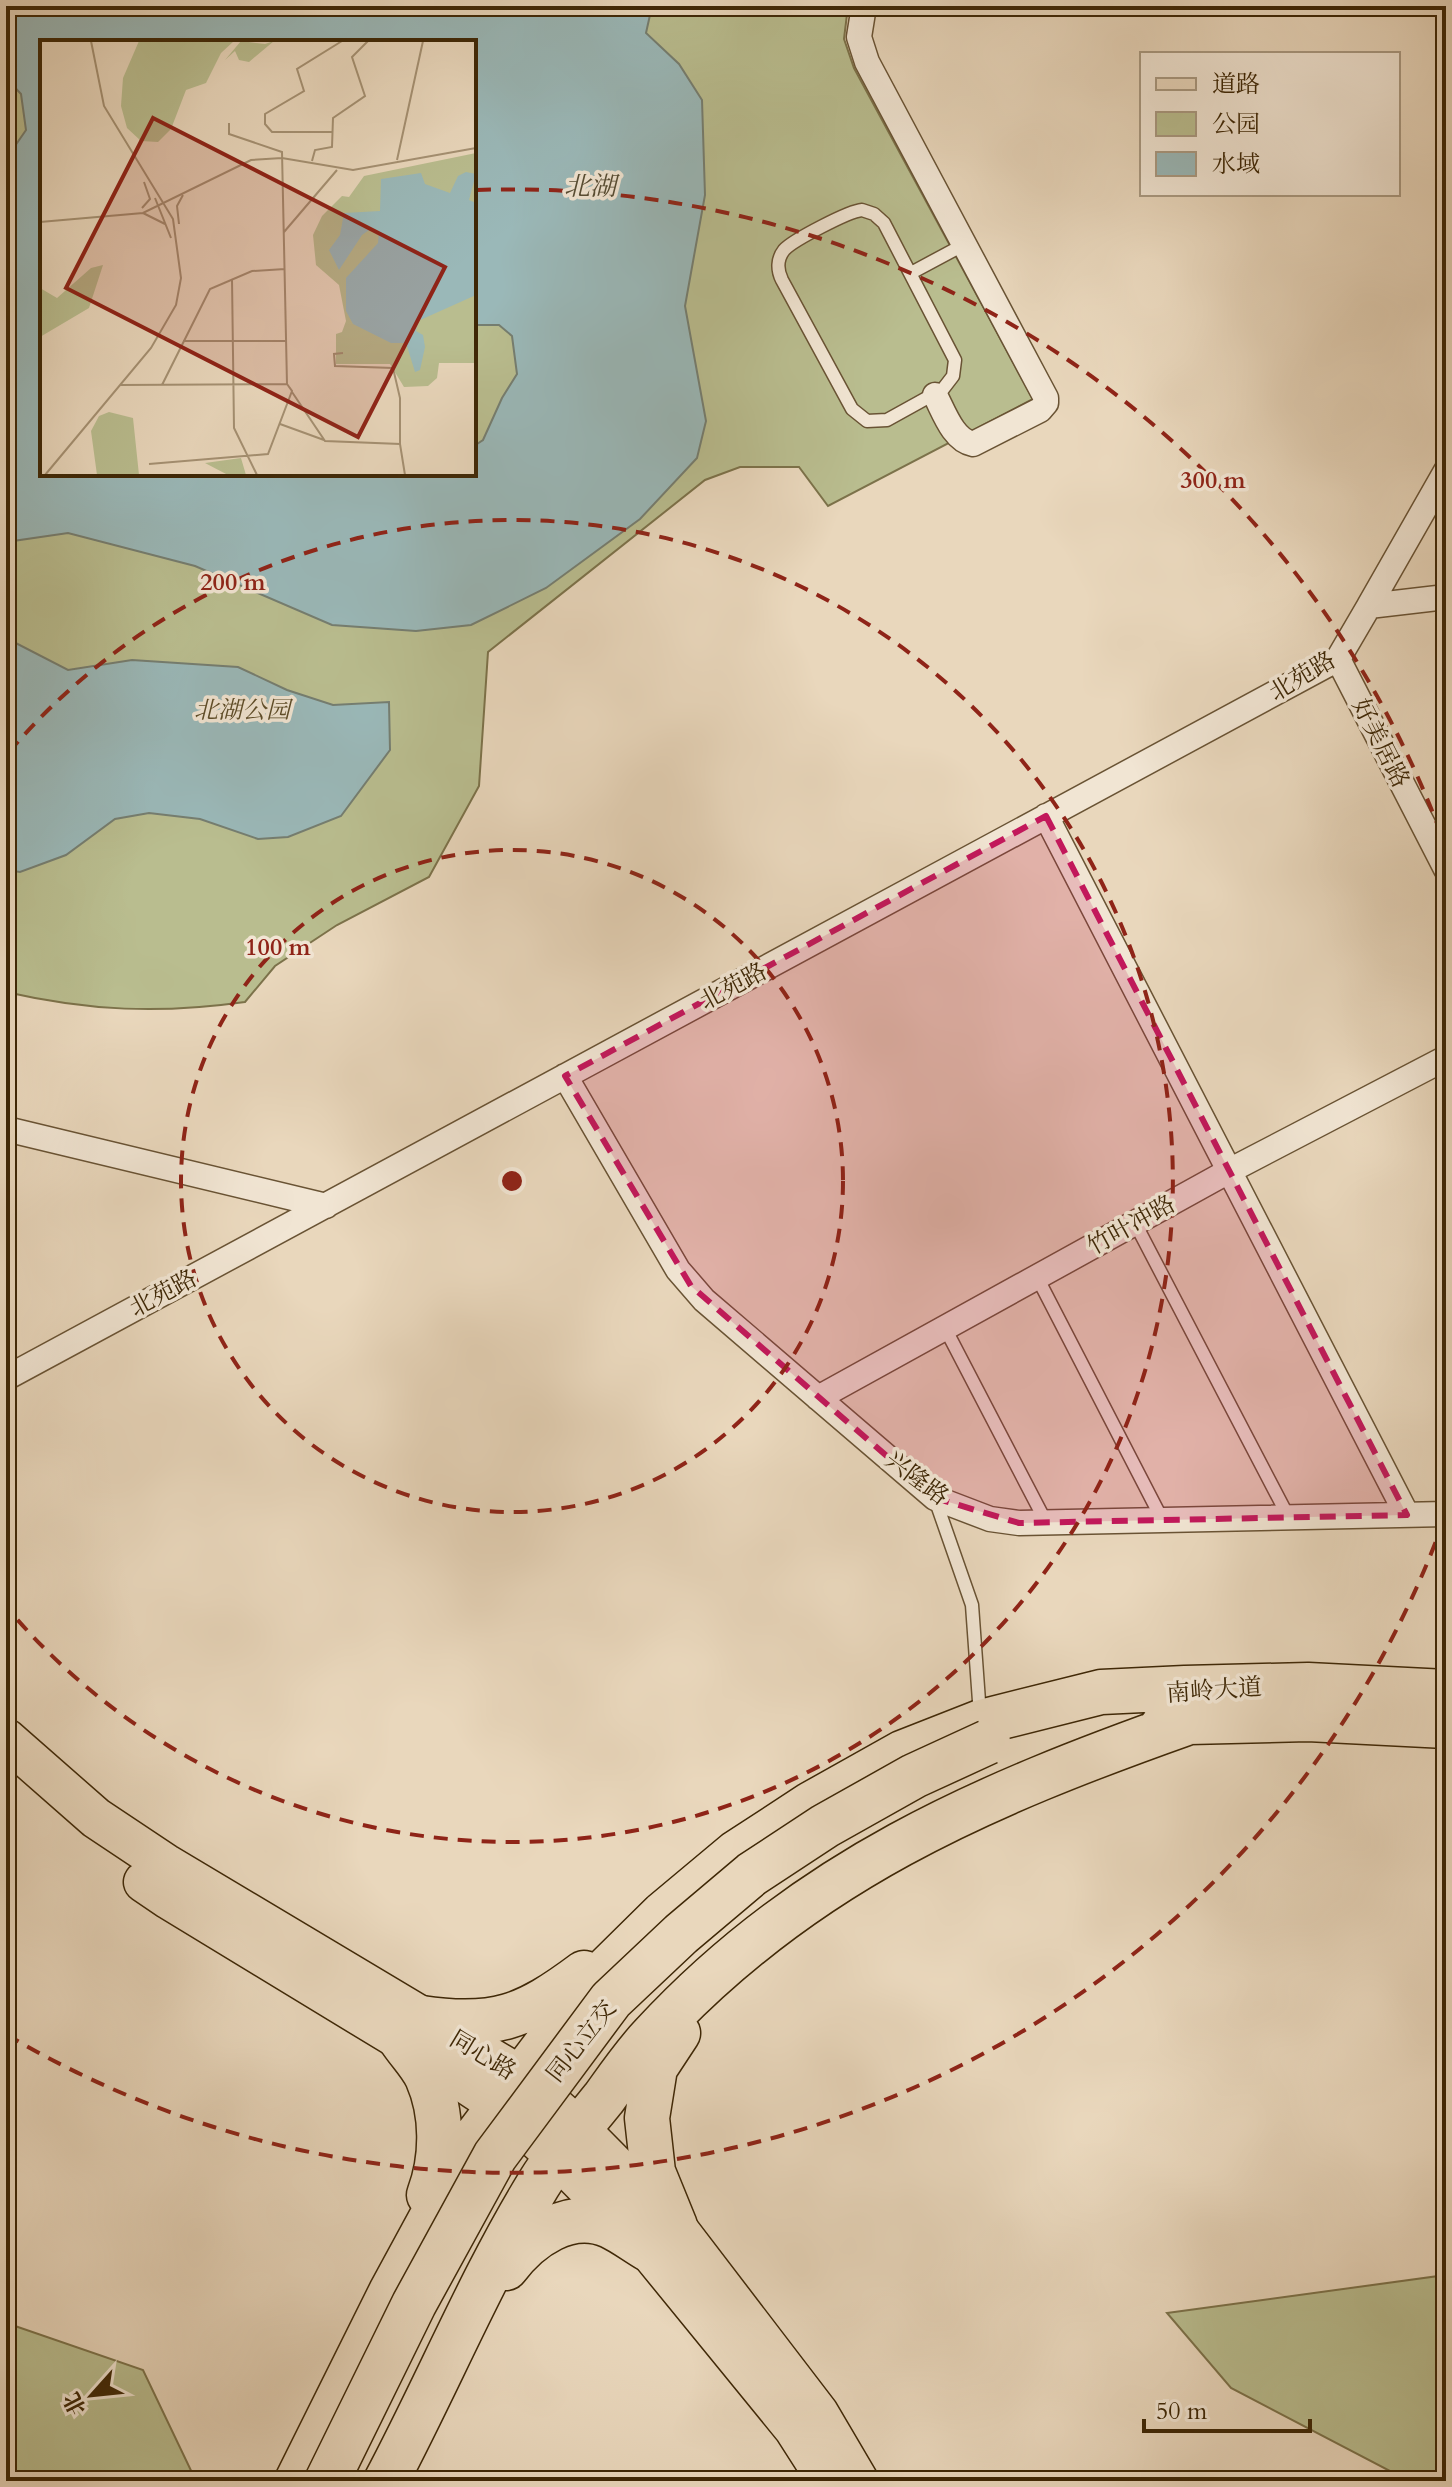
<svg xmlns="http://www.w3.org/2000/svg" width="1452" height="2487" font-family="Cardo,'Noto Serif SC',serif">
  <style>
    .green { fill: #b9bd8f; stroke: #7c724a; stroke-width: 2; fill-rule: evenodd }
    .water { fill: #9ab8b8; stroke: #757e71; stroke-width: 2; fill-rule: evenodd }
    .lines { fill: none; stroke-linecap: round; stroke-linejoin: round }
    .lane-casing { stroke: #695334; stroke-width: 15 }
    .street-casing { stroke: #695334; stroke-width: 27 }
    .primary-casing { stroke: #3e2706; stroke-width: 43 }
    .highway-casing { stroke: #3e2706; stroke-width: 47 }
    .lane { stroke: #f1e5d3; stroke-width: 12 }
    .street { stroke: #f1e5d3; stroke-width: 24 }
    .primary { stroke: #e9d7bc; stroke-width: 40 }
    .highway { stroke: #e9d7bc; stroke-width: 44 }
    .highway-bridge-casing { stroke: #3e2706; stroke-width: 47; stroke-linecap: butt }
    .highway-bridge { stroke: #e9d7bc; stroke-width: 44 }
    .marked { fill: #c2185b; fill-opacity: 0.2; stroke: #c2185b; stroke-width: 6; stroke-dasharray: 16 10; stroke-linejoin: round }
    .ring { fill: none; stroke: #8f2418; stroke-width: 4; stroke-dasharray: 14 10 }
    .labels { text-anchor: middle; stroke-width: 7; stroke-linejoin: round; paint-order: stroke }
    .street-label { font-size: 24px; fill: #3e2706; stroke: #f1e5d3 }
    .park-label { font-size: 24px; font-style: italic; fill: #5d4c28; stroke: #f1e5d3 }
    .water-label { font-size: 26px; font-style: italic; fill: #554b32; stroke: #f1e5d3 }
    .inset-road { fill: none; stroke: #a59173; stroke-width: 2 }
    .view { fill: #8f2418; fill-opacity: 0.15; stroke: #8f2418; stroke-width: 4 }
    .inset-edge { fill: none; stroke: #3e2706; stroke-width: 4 }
    .centre { fill: #8f2418; stroke: #f1e5d3; stroke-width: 4 }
    .ring-label { font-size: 24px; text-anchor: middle; font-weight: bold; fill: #8f2418; stroke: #f1e5d3; stroke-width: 7; stroke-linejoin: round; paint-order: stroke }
  </style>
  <rect width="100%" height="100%" fill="#e9d7bc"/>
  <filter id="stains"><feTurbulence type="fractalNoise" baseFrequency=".0025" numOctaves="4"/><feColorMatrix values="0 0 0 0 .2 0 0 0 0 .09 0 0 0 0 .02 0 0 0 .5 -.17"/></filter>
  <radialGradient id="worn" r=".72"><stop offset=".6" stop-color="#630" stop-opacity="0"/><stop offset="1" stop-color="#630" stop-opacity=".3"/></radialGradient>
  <!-- green -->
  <path class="green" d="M6 6H848L844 39 854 68 1033 399 828 506 799 467H740L705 480 488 652 479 786 429 877 337 925 275 966 245 1002C160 1014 89 1011 6 992ZM42 42H474V474H42Z
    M1446 2275V2481H1409L1231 2388 1167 2313Z
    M15 2326 143 2370 196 2481H6V2327Z"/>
  <!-- water -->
  <path class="water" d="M6 6H652L646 33 679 64 702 100 705 195 685 306 706 421 697 458 640 519 546 588 471 625 416 631 332 625 195 566 68 533 6 542V159L26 130 21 94 6 78ZM42 42H474V325H499L512 336 517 374 502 398 483 440 474 446V474H42Z
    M6 638 68 670 132 660 238 667 287 690 333 705 389 702 390 750 341 816 288 837 258 839 200 819 149 813 115 819 66 855 20 872 6 870Z"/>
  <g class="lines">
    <!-- lane casing -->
    <g class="lane-casing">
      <path id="lane" d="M862 210 874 214 884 223 955 360 953 376 943 389 887 420 867 421 852 409 782 280C777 270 777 259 784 250 793 240 849 211 862 210Z
        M911 273 965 244
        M1135 1223 1289 1518
        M1037 1277 1163 1521
        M945 1328 1047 1524
        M935 1499 972 1605 980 1715"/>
    </g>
    <!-- street casing -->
    <g class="street-casing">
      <path id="street" d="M864 6 859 37 867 62 1046 398V403L1040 410 973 444C953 440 944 412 935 395
        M1369 606 1446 471
        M1338 659 1446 869
        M1046 816 1407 1515
        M565 1076 678 1270 704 1300 935 1498 990 1519 1019 1523 1446 1514
        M6 1129 326 1206
        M6 1378 1338 659 1369 606 1446 597
        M818 1398 1229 1171 1446 1058"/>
    </g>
    <!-- primary casing -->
    <g class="primary-casing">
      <path id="primary" d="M6 1739 96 1818 165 1864 520 2076 579 2129 675 2226 818 2413 858 2481
        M144 1882 169 1899 401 2040 499 2105 558 2158 648 2249 794 2428 819 2467"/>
    </g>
    <!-- highway casing -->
    <g class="highway-casing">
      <path id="highway" d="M1157 1694 1185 1688 1308 1685 1446 1692
        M1161 1728 1189 1722 1308 1719 1446 1726
        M421 2018C495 2029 525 2017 584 1973
        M401 2040C409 2052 421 2064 427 2077 443 2113 443 2158 429 2195
        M675 2226 653 2172 647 2118 655 2068 678 2033
        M506 2268C529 2237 570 2208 610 2226 623 2232 636 2242 648 2249
        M297 2481 391 2292 473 2141 592 1984 663 1914 736 1853 811 1804 902 1753 981 1722 1101 1692 1185 1688
        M386 2481C438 2383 480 2280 538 2185 557 2154 581 2126 604 2098 619 2077 634 2055 652 2036 804 1871 983 1795 1189 1722"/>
    </g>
    <!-- lane -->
    <use href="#lane" class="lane"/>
    <!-- street -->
    <use href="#street" class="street"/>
    <!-- primary -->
    <use href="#primary" class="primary"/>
    <!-- highway -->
    <use href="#highway" class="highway"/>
    <!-- highway-bridge casing -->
    <g class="highway-bridge-casing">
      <path id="highway-bridge" d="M327 2481 414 2304 495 2156 611 2000 681 1934 752 1874 825 1826 914 1776 988 1742"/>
    </g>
    <!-- highway-bridge -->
    <use href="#highway-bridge" class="highway-bridge"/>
  </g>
  <!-- marked area -->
  <path class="marked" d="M1046 816 1407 1515 1019 1523 935 1498 691 1286 565 1076Z"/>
  <!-- distance rings -->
  <g class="ring">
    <circle cx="512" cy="1181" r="331"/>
    <path d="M9 752A661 661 0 1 1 9 1610"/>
    <path d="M1444 1520A992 992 0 0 1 9 2036M477 190A992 992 0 0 1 1444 842"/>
  </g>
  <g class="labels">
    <!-- street labels -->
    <g class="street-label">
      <text transform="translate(1302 676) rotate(-31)" y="8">北苑路</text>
      <text transform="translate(1381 743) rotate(63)" y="8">好美居路</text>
      <text transform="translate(733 986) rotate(-28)" y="8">北苑路</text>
      <text transform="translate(1131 1225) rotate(-29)" y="8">竹叶冲路</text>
      <text transform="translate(163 1293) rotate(-28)" y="8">北苑路</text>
      <text transform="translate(917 1478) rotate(37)" y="8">兴隆路</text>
      <text transform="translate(1214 1690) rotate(-4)" y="8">南岭大道</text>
      <text transform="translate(581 2041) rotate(-52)" y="8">同心立交</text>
      <text transform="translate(483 2055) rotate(31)" y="8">同心路</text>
    </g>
    <!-- park labels -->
    <g class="park-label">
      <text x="242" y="718">北湖公园</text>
    </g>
    <!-- water labels -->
    <g class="water-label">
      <text x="590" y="195">北湖</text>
    </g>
  </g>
  <!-- overview -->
  <g transform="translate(40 40)">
    <rect width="436" height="436" fill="#e9d7bc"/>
    <path d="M99 1H194L181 13 166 43 146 50 131 89 118 102 101 101 87 88 81 66 83 38ZM201 1 225 4 234 1 209 22 199 20 195 11 185 20ZM436 113V323H399L397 338 388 346 364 347 350 324H296V294L302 292 306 281 299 245 276 225 273 195 282 176 302 156 309 157 324 136ZM63 225 49 268 0 297V248L17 258 51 228ZM69 372 93 378 99 435H57L51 391 59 376ZM201 418 206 435H188L165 423Z" fill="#b9bd8f"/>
    <path d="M426 132 436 134 429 160 436 163V255L378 281 376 291 383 295 385 307 380 330 375 332 366 303H351L313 284 306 271V238L338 203 339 191 332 188 322 195 299 230 289 210 300 195 304 173 340 171 341 139 381 133 385 144 410 153 418 136Z" fill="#9ab8b8"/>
    <path class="inset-road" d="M292 92H232L225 84V74L264 51 257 29 302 1M357 120 383 1M272 121 275 110 292 107 293 78 325 56 312 17 328 1M115 158 131 198M102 168 110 159 104 142M103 173 125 184M0 182 103 173 211 120 242 118 313 130 436 108M139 184 137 166 143 155M244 192 297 130M192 239 194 388 217 435M143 301H246M303 313 294 314 295 326 353 328 360 358V404M80 345 247 344M122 345 170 249 212 231 245 229M252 352 285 401 360 404 365 435M240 384 284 400M109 424 228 414 252 351 247 344 242 112 189 94V83M5 435 111 308 136 265 141 238 133 179 64 66 51 1"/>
    <path class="view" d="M113 78 405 227 318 397 26 248Z"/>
    <rect width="436" height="436" class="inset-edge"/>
  </g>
  <circle cx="512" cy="1181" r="12" class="centre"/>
  <g class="ring-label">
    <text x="1213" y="488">300 m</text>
    <text x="233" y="590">200 m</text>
    <text x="278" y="955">100 m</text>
  </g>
  <!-- margin -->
  <rect width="1452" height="2487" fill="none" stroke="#e9d7bc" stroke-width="32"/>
  <rect x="8" y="8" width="1436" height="2471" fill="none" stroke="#3e2706" stroke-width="4"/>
  <rect x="16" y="16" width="1420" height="2455" fill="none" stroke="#3e2706" stroke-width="2"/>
  <!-- legend -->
  <rect x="1140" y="52" width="260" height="144" fill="#f1e5d3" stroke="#a99981" stroke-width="2"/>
  <rect x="1156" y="78" width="40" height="12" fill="#e9d7bc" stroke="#a99981" stroke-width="2"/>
  <text x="1212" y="92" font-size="24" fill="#3e2706">道路</text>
  <rect x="1156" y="112" width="40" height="24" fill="#b9bd8f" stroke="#a99981" stroke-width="2"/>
  <text x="1212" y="132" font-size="24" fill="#3e2706">公园</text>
  <rect x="1156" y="152" width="40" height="24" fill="#9ab8b8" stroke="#a99981" stroke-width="2"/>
  <text x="1212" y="172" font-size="24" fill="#3e2706">水域</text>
  <!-- north arrow -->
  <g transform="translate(92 2395) rotate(243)" stroke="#f1e5d3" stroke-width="6" paint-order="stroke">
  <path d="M0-6L14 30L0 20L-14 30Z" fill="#3e2706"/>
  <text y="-12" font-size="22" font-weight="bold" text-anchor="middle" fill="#3e2706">北</text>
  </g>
  <!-- scale -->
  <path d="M1144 2419v12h166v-12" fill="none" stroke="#3e2706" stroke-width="4"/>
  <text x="1156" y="2419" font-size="24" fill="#3e2706" stroke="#f1e5d3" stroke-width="6" paint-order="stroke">50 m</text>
  <rect width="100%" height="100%" filter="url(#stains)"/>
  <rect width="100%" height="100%" fill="url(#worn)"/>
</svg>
